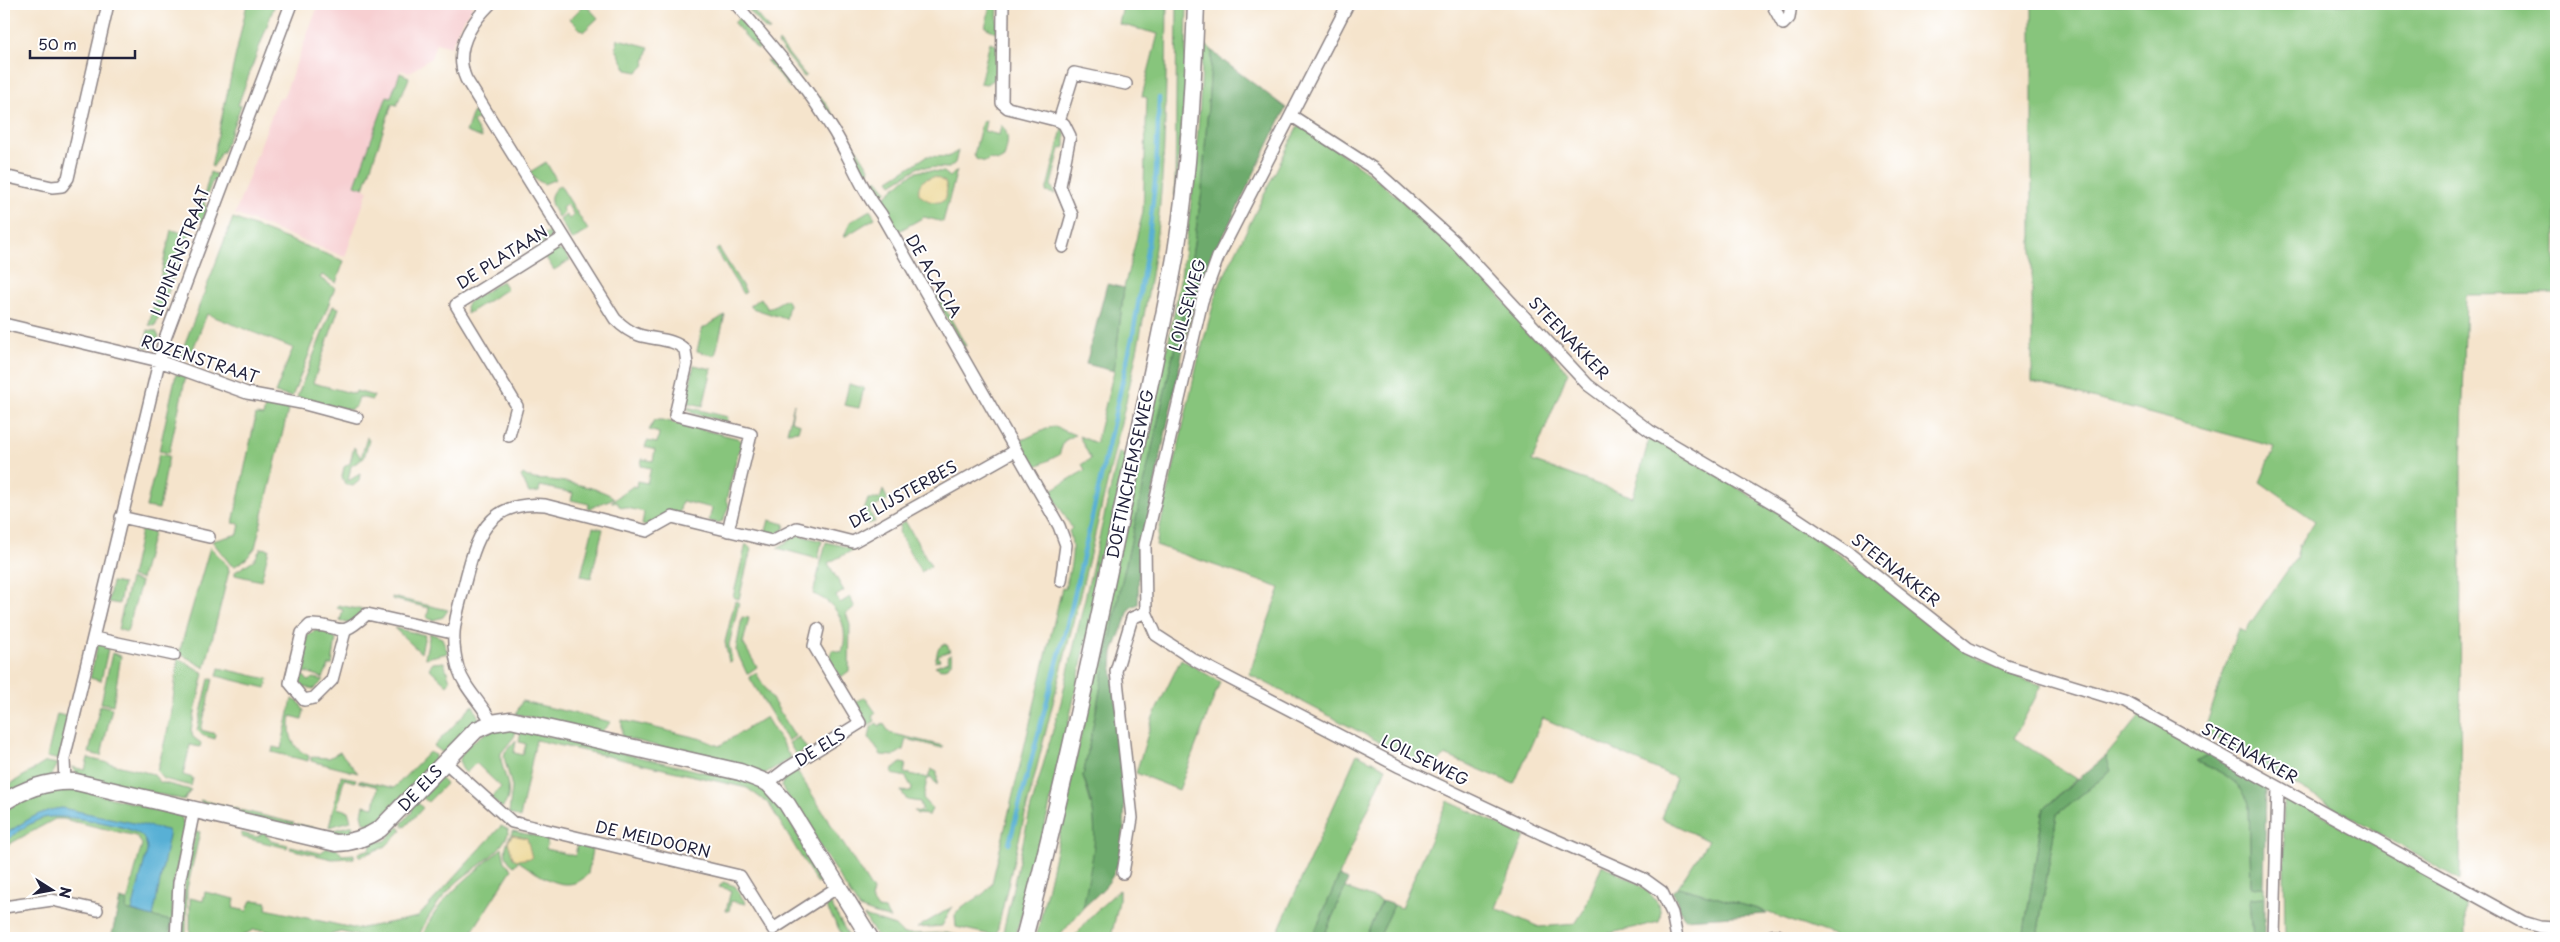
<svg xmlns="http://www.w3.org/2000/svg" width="2560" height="942" font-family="'Playpen Sans',sans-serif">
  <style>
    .built { fill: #f7cfd1 }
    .green { fill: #87c57c; stroke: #54745c }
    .forest { fill: #6daa6c; stroke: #486654 }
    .sand { fill: #eeda9e; stroke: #887e6c }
    .water { fill: #58b0d5; stroke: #3d6988 }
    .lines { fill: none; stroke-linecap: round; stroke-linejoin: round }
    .stream { stroke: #58b0d5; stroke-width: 4.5 }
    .street-casing { stroke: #8c8384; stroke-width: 14 }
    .secondary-casing { stroke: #8c8384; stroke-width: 19 }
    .street { stroke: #fff; stroke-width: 11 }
    .secondary { stroke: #fff; stroke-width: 16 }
    .labels { text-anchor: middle; stroke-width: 4; stroke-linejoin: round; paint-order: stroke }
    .street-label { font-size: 16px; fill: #22223b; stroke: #fff }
  </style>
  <rect width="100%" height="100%" fill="#fff"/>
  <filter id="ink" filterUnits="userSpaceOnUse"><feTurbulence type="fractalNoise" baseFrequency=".02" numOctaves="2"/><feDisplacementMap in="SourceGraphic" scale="10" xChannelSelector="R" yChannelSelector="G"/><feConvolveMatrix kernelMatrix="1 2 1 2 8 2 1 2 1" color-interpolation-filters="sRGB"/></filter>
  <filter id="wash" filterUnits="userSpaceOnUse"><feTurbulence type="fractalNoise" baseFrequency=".0096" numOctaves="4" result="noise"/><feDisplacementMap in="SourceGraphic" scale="20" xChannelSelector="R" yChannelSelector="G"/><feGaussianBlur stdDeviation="1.12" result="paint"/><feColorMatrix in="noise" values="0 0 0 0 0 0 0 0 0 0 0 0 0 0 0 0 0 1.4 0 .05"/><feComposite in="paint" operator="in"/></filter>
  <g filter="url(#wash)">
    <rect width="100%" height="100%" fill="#f5e4cc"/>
    <!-- built -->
    <path class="built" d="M315 4H469L473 7 460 25 451 47 436 43 431 58 409 73 401 70 391 97 388 96 355 185 368 190 345 257 235 214 278 98H283L318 6Z"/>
    <!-- green -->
    <path class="green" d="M247 4H275L238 105 241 106 223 152H221L213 167 211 166Z
      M585 4 598 18 583 32 570 19Z
      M744 4H748L770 31 765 29Z
      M991 4H998L997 33 985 27Z
      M1121 4H1167C1166 83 1166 162 1156 241 1145 325 1125 406 1106 488 1071 637 1031 784 997 932L991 935 956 927 955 915C966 901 984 899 992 883L1062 588 1065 589C1070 569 1076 551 1069 531L1072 528 1050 491 1085 470 1082 464 1091 459 1079 436 1096 443 1114 371 1124 288 1143 212 1147 98 1142 96 1158 34 1119 24 1123 6Z
      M1177 4H1187L1185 90 1175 196Z
      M2032 4H2556V294L2466 295 2461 470 2460 880 2204 732 2238 628 2245 631 2296 558 2299 546 2315 521 2260 482 2275 447 2032 382Z
      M739 18 763 45 758 50 734 23Z
      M618 39 649 47 644 66 638 72 627 70 616 49Z
      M779 42 806 76 804 77 778 44Z
      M990 42 997 46 994 80 986 84 980 83Z
      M1203 43 1212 50 1202 191 1185 302 1120 590 1083 776 1094 814 1095 851 1083 908 1058 938H1036C1067 807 1093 676 1121 544 1137 474 1155 405 1170 334 1190 238 1199 141 1203 43Z
      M766 60 778 63 793 82 789 87Z
      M400 73 409 77C407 86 400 95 397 105L392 104 364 188 355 185 387 96 391 97Z
      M821 97 843 128 839 127 819 98Z
      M478 110 482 117 473 122 482 138 466 132 473 112Z
      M986 121 984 131 999 135 1001 125C1011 134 1007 147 1004 158L999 161 989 159 985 162 976 159 974 155 982 122Z
      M1298 126 1311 132 1369 173 1417 214 1478 272 1568 372 1532 461 1633 497 1650 436 1773 509 1873 578 1968 652 2012 675 2042 685 2014 738 2077 779 2044 808 2023 938H1838L1758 909 1678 887 1708 841 1661 818 1676 778 1543 718 1514 784 1445 755 1431 769 1249 674 1280 588 1156 545 1197 364 1218 288Z
      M1062 129 1065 133V147L1060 149 1051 185 1055 194 1046 192Z
      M848 135 870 170 863 175 845 137Z
      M958 151 955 163 949 168 919 167 892 184 889 180 927 156 948 157Z
      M546 162 556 179 544 184 535 179 530 172Z
      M957 170 943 222 924 217 899 231 879 201C892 193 905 174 920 171 928 170 937 172 944 172L950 177Z
      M210 172 220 176 219 180 212 182 204 203 207 209 203 222 197 219 198 205 203 201Z
      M877 179 887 191 877 198 870 187Z
      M560 185 588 230 572 240 560 220 566 215 569 219 574 215 567 204 562 208 564 213 558 217C550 204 546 195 560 185Z
      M870 210 875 218 844 237 850 222Z
      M233 218 344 261 336 283 322 275 320 278 335 288 292 397 275 393 293 348 207 314 189 359 180 356Z
      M171 230 190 234 172 281 160 278Z
      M551 230 550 239 540 247 535 240Z
      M719 248 746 292 743 294 716 250Z
      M556 249 565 253 570 260 554 270 544 255Z
      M502 281 507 289 467 314 466 306 469 302Z
      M159 282 171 285 155 326 149 325Z
      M938 296 966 346H963L935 297Z
      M761 298 768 309 786 299 789 304 786 319 752 308 750 305Z
      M333 306 339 308 313 383 355 394 356 391 374 396 372 400 359 397 356 406 350 410 297 397Z
      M725 315 715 356 697 351 702 329Z
      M148 330 156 331 159 337 154 346 144 348Z
      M694 365 712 369 703 406 686 402Z
      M176 374 186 376 169 453 159 451Z
      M849 384 864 388 859 408 844 405Z
      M266 403 289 406 255 548 246 559 235 566 231 565 212 541 238 534 240 524 233 523 256 415 263 416Z
      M794 404 791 421 800 424 798 431 787 432Z
      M687 407 728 417 727 422 692 413Z
      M655 420H663L737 438 743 442V449L738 452 726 501 729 505 723 521 717 523 709 521 712 508 682 501 679 514 670 511 647 526 642 525 644 512 619 506 617 502H611L633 486 636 487 637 481 647 483 651 468 641 466 642 459 653 461 655 450 645 447 647 441 657 443 659 433 649 430Z
      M1010 424 1020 441 1053 426 1075 435 1064 441 1059 455 1035 467 1020 442 1017 443 1007 426Z
      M367 437 369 440 364 458 351 466 348 481 360 474 359 481 353 486 345 484 342 477 344 467 350 463 354 447 361 458Z
      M1119 452 1127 456C1089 616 1061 780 1015 938L1002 937 1030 811 1061 702Z
      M159 454 169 456 159 509 146 507Z
      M523 474C532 481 539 479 550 480 564 481 605 489 614 498L588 509 589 504 571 500 573 493 540 486 539 492 529 493 521 476Z
      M883 490 888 500 869 510 875 522 867 524 862 517 868 499H880Z
      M769 520 785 524 784 529 774 535 765 534Z
      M905 521 931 566 921 572 899 533 900 525Z
      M142 526 154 530 141 579 131 577Z
      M593 527 603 529 591 578 581 576Z
      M798 535 822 541 818 559 777 548Z
      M826 542 855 549 828 563 844 591 836 596 840 603 850 597 855 608 846 613 850 625 849 671 841 677 829 659 832 650 842 652C850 627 838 603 813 594Z
      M746 544 751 549 739 599 733 597Z
      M210 547 228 566 229 571 205 668 179 653Z
      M261 548 269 549 261 581 235 575V572L255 559Z
      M130 579 141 582 127 632 118 629Z
      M112 582 123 584 119 604 108 602Z
      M392 597 448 610 443 617 433 620 427 618 429 608 392 599Z
      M735 601 739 602 729 645 732 661 729 662 725 642Z
      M338 605 363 610 350 624 340 621 343 610 337 608Z
      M742 617 749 618 743 643 757 667 747 674 736 650Z
      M394 628 425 635 421 653Z
      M316 630 331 633 336 639 332 665H329L323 678 310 673 298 672 307 636Z
      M430 633 442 638 448 653 426 658 425 657Z
      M98 643 109 645 101 681 90 678Z
      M943 644 947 645 950 651 938 655 940 660 935 662 938 649Z
      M112 653 121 656 113 705 101 703Z
      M951 654 952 661 948 667 941 669 935 666 949 661 947 656Z
      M178 658 204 673 191 730 193 737 201 743 200 747 190 745 183 775 193 778 191 786 164 779 157 771 171 717Z
      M1181 659 1220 682 1179 790 1136 773 1153 717Z
      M444 662 450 681 447 685 429 668 433 663Z
      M219 668 268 679 266 688 217 676Z
      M756 673 795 736 788 741 749 677Z
      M298 674 304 676 308 681 313 678 324 680 314 689 304 687 297 680Z
      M209 679H213L201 730 216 734 215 739 202 735 197 730Z
      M865 697 876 713 872 715 875 721 869 725 856 702Z
      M292 699 299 702 304 711 302 719 291 716C288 734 291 748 309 756L308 761 272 752 273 747 281 749Z
      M522 701 611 722 601 732 516 714Z
      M100 705 112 708 101 756 89 753Z
      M473 705 480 721 443 753 434 746Z
      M57 714 69 717 59 760 47 757Z
      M2141 714 2214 752 2197 762C2220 771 2238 779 2249 803L2251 888 2264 887V897L2250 898 2253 938H2037L2057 814 2111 771 2106 756Z
      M766 717 791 758 764 774 622 737V720L702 739 719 746Z
      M877 723 879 726 883 723 890 733 943 746 942 748 906 739 903 750 893 756 881 755 869 738 871 727Z
      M500 726 517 729 514 737 501 753C499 771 518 791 502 808L491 798 501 787 476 763 466 773C445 753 485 733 500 726Z
      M521 730 756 784 775 797 825 879 817 883 769 804 747 788 536 740 520 818 509 813 512 787 504 757 505 752 516 740 514 753 523 755 526 744 519 742Z
      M799 737 807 749 796 755 789 743Z
      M340 752 358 773 311 761V757L329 758Z
      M429 752 435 755V762L373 826 364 822 362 814 364 805 374 807 378 787 359 782V780L394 788Z
      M1357 754 1386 768 1312 938H1275Z
      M88 758 153 774 160 782 191 790 184 800 78 775 72 767 85 770Z
      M46 762 58 764 51 776 4 795V788Z
      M901 763 906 764 904 773 928 778 931 769 937 772V785L931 777 927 780 923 799 932 809 929 815 917 814 914 811 923 812 920 802 907 800 901 791 911 792 912 788 906 777 892 774 893 768Z
      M796 769 873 891 871 899 878 909 885 910 890 919 859 908 781 786 788 773Z
      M341 776 356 779 355 782 344 779 337 808 348 811 351 821 329 827Z
      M439 777 446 784 428 802 421 796Z
      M75 789 181 815 185 830 173 885 172 938H168L171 921 125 910 142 844 136 836 63 819H55L4 847V810L46 790Z
      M2283 794 2396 855 2466 898V938H2285Z
      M200 800 238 809 237 813 202 803Z
      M416 801 423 808 405 827 401 824 412 812V806Z
      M1447 801 1525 836 1496 908 1539 927 1575 924 1584 910 1602 865C1620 874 1670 895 1659 922L1589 938H1379L1394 905 1401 908Z
      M240 810 294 823 293 827 239 814Z
      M297 824 329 831 353 825 352 833 341 837 296 828Z
      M399 826 402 830 386 846 359 857 358 853 370 849 372 842 385 841Z
      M501 826 509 830C503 854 472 868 455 884 440 899 426 918 418 938H366L341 932 317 938H300L261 930H253L239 938H190V898L203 901 205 892 235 899 233 908 247 911 250 902 254 900 267 902 266 909 357 929 418 917Z
      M196 831 200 832 187 889 186 938H182L185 879Z
      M513 831 548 839 546 849 575 856 577 845 592 849 588 874C567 898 537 873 518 861L514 866C500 856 506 843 513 831Z
      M264 832 271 841 288 845 287 848 241 837 242 833 257 837Z
      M291 846 320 853 327 848 337 849 342 855 354 854V858L332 859 290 849Z
      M502 848 505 862 512 869 468 938H422C435 899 473 875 502 848Z
      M723 882 735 886 746 904 731 901 729 911H726L731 890 719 887Z
      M1345 888 1382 901 1365 938H1323Z
      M1119 890V901L1111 938H1073L1094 913Z
      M829 901 850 938H844L824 903Z
      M952 907 942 926 917 928Z
      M864 916 895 926 903 934 947 933 970 938H878Z
      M261 933 281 938H243Z"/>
    <!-- forest -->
    <path class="forest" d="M1212 50 1221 59 1286 108 1217 249 1192 312 1184 345 1139 559 1138 604 1130 608 1113 652 1112 667C1117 718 1137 831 1113 875 1106 889 1093 898 1083 908 1092 855 1104 830 1083 776L1120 590 1185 302 1202 191Z
      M1107 284 1124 288 1114 371 1086 364Z
      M2214 752 2266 785 2264 887 2251 888 2249 803C2238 778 2220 771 2196 762Z
      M2106 756 2111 771 2057 814 2037 938H2023L2044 808Z
      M1339 876 1348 880 1345 888 1323 938H1312Z
      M1678 887 1758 909 1767 914 1684 919 1673 892Z
      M2264 897V938H2253L2250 898Z
      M120 899 127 901 126 910 171 921 168 938H111Z
      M1382 901 1394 905 1379 938H1365Z"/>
    <!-- sand -->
    <path class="sand" d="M935 177 945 182 947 189 945 200C936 205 926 201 919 194 917 182 925 178 935 177Z
      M512 835 527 838 532 858 517 860 513 858 508 842Z"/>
    <!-- water -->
    <path class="water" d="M62 808 167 830 169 835 153 917 132 911 147 851C147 844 145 838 139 834 126 825 60 813 44 818 29 822 16 834 4 842V835C23 823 39 810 62 808Z"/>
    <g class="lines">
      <!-- stream -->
      <path class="stream" d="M1009 844 1072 606 1133 334 1148 245 1156 173 1159 98"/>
    </g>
  </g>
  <g filter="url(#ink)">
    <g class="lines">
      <!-- street casing -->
      <g class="street-casing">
        <path id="street" d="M490 4C470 24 453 50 466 79L615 319C622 326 629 332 639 335 654 340 674 338 685 350L687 364 675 415 751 434 728 531
          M736 4C769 43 803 81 830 125 850 155 858 185 881 214L1059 526 1066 545 1061 581
          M1003 4 1002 103 1008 108 1059 121 1064 124 1070 136 1060 186 1072 215 1063 247
          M1348 4 1218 257 1202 301 1145 545 1146 612 1156 635 1196 661 1400 767 1542 834 1644 879 1662 892 1672 913 1677 938
          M1772 4 1783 24 1789 18 1791 4
          M1292 116 1374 169 1454 241 1588 385 1650 431 1783 509 1846 551 1968 648 2007 666 2125 702 2523 922 2540 927 2556 928
          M1059 121 1074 73 1126 84
          M4 176 52 187 62 186 68 178 108 4
          M4 324 159 361 247 393 301 403 357 418
          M509 436 517 406 456 305 563 238
          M121 517 209 537
          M345 631 332 680 314 698 304 700 290 683 302 633 310 625C344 624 336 642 367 614L452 633
          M94 638 174 655
          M492 723C482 703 465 690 458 668 449 634 456 618 464 586 476 538 486 500 545 505L647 531 672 517 772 541 797 528 853 542 1015 451
          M445 762 512 822 740 876 773 929 838 887
          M65 781 64 759 164 341 291 4
          M768 783 786 769 860 723 814 646 818 629
          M1123 873 1132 818 1116 671 1132 618 1146 612
          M4 907 52 900 97 910
          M176 938 179 883 194 810
          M2274 938 2278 787"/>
      </g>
      <!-- secondary casing -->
      <g class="secondary-casing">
        <path id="secondary" d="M4 802C26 788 50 780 76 782L336 843C353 843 366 838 380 829L476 730 492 723 511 720 740 772 768 783 787 804 870 938
          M1024 938C1059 807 1087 675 1115 542 1136 445 1159 349 1176 252 1189 170 1193 86 1196 4
          M1773 938H1778"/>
      </g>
      <!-- street -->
      <use href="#street" class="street"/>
      <!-- secondary -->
      <use href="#secondary" class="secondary"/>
    </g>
  </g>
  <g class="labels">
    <!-- street labels -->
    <g class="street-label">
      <text transform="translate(180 251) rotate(-69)" y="6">LUPINENSTRAAT</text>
      <text transform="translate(502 257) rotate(-32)" y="6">DE PLATAAN</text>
      <text transform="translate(934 276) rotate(60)" y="6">DE ACACIA</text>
      <text transform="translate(1187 305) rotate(-74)" y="6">LOILSEWEG</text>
      <text transform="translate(1569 338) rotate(46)" y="6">STEENAKKER</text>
      <text transform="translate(200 359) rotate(18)" y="6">ROZENSTRAAT</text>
      <text transform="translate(1130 474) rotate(-78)" y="6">DOETINCHEMSEWEG</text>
      <text transform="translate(903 494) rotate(-29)" y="6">DE LIJSTERBES</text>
      <text transform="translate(1896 570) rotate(38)" y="6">STEENAKKER</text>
      <text transform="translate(820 747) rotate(-32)" y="6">DE ELS</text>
      <text transform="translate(2250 753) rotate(29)" y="6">STEENAKKER</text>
      <text transform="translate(1425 760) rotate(26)" y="6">LOILSEWEG</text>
      <text transform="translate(420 788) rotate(-46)" y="6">DE ELS</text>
      <text transform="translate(653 839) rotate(13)" y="6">DE MEIDOORN</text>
    </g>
  </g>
  <!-- margin -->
  <rect width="2560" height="942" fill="none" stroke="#fff" stroke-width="20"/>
  <!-- north arrow -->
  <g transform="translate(52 890) rotate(101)" stroke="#ffffff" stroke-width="4" paint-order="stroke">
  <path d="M0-4L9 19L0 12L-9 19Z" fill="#22223b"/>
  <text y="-8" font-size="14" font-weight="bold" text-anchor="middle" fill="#22223b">N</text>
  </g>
  <!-- scale -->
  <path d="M30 50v8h105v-8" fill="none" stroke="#22223b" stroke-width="2.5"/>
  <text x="38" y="50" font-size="15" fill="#22223b" stroke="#ffffff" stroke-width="4" paint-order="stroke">50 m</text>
</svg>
